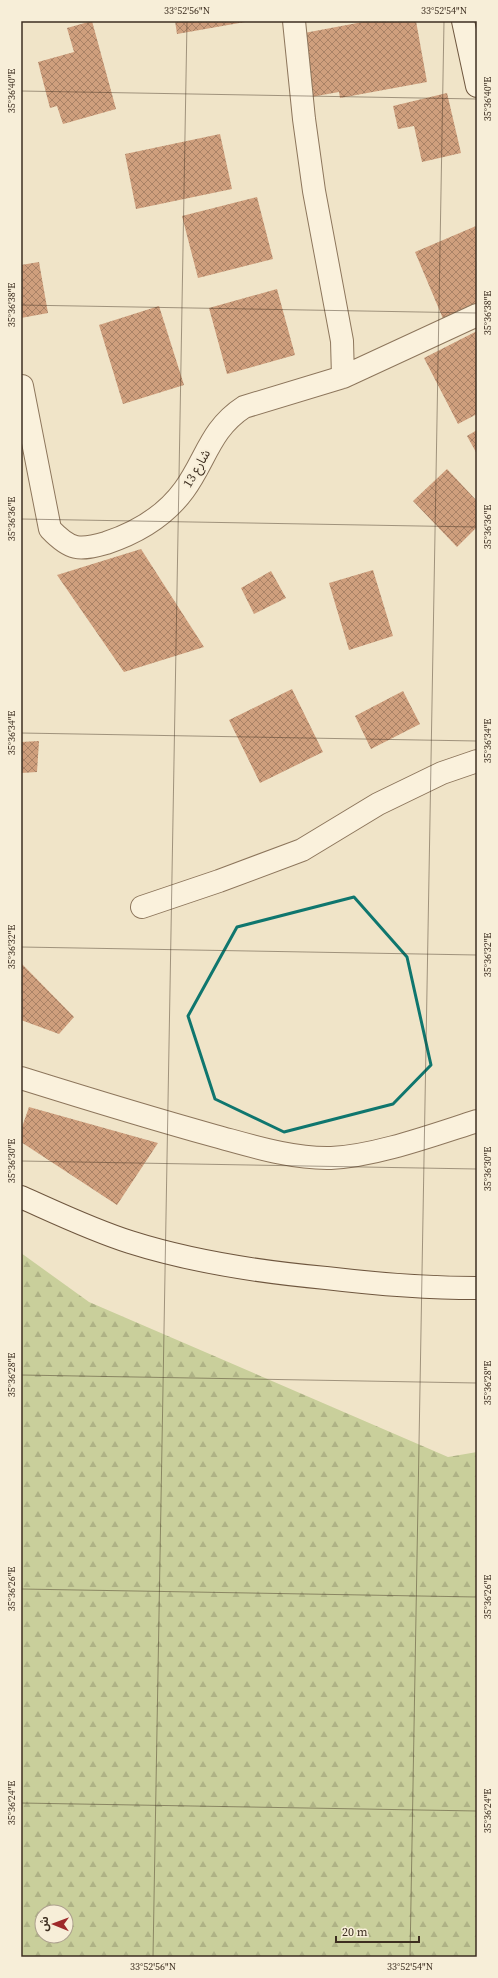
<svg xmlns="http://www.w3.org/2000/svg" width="498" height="1978" font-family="'Source Serif 4','Noto Sans Arabic',serif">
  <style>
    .forest { fill: url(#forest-firs); fill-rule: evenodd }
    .building { fill: url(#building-cross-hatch) }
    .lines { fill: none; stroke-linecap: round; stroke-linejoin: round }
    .street-casing { stroke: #8d765c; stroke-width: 24 }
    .secondary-casing { stroke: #6f573f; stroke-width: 24 }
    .street { stroke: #faf1dc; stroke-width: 22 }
    .secondary { stroke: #faf1dc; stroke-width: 22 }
    .marked { fill: none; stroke: #0f766e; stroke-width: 3; stroke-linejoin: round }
    .ticks { fill: none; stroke: #3d2e20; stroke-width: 1; stroke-opacity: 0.45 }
    .labels { text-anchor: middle; stroke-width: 4; stroke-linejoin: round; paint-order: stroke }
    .street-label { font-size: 13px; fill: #3d2e20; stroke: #f7eed8 }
    .neatline { fill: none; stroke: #3d2e20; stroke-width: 1.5 }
    .ticks-label { font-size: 10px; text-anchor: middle; fill: #3d2e20 }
  </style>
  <defs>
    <pattern id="forest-firs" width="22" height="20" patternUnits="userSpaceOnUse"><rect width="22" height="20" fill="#c9cf9b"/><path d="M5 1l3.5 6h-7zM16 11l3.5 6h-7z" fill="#aeb285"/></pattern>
    <pattern id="building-cross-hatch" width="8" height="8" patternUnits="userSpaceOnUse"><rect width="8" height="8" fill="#cf9f7d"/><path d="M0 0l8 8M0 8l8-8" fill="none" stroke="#a98266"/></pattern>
  </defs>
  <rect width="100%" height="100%" fill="#f0e4c8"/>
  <!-- forest -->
  <path class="forest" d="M21 1253 89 1302 448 1457 477 1452V1957H21ZM42 1912H66V1936H42Z"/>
  <!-- building -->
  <path class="building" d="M92 21 116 109 63 124 57 106 50 108 38 62 74 52 67 28Z
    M175 21H245V22L177 34Z
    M368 21H416L427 82 340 98 339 92 311 97 299 34Z
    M447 93 461 153 422 162 414 126 398 129 393 106Z
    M220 134 232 189 136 209 125 154Z
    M257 197 273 259 198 278 182 216Z
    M476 226 477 230V308L444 321 415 252Z
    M39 262 48 313 21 318V265Z
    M277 289 295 355 227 374 209 308Z
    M159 306 184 385 123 404 99 325Z
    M477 331V414L458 424 424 358Z
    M477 430V454L467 436Z
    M447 469 477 501V527L457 547 413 501Z
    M141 549 204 647 124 672 57 575Z
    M373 570 393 636 349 650 329 583Z
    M271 571 286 598 254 614 241 588Z
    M292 689 323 752 260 783 229 720Z
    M403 691 420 724 371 749 355 716Z
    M39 741 37 772 21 773V742Z
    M21 963 74 1017 59 1034 21 1020Z
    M29 1107 158 1143 117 1205 21 1142V1130Z"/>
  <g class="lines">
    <!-- street casing -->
    <g class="street-casing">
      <path id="street" d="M294 21 304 119 314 191 342 341 343 377
        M22 386 50 529C70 550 79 551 106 543 136 533 165 516 184 490 206 460 210 429 244 407L343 377 477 315
        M142 907 219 881 302 850 378 804 442 773 477 761
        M21 1078C85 1098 150 1118 215 1136 252 1146 292 1159 331 1158 376 1156 433 1135 477 1121"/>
    </g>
    <!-- secondary casing -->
    <g class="secondary-casing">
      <path id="secondary" d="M463 21 477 86
        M21 1197C57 1213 92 1230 130 1242 193 1262 260 1272 326 1278 376 1284 426 1288 477 1288"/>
    </g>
    <!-- street -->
    <use href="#street" class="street"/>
    <!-- secondary -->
    <use href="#secondary" class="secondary"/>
  </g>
  <!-- marked area -->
  <path class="marked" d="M354 897 407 957 431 1065 393 1104 284 1132 215 1099 188 1016 237 927Z"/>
  <!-- ticks -->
  <path class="ticks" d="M21 91 477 99M21 305 477 313M21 519 477 527M21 733 477 741M21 947 477 955M21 1161 477 1169M21 1375 477 1383M21 1589 477 1597M21 1803 477 1811M153 1957 187 21M410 1957 444 21"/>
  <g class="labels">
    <!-- street labels -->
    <g class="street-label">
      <text transform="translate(196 468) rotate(-60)" y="5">شارع 13</text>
    </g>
  </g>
  <!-- border -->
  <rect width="498" height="1978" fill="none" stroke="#f7eed8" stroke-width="44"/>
  <!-- north arrow -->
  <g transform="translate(54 1924) rotate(271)"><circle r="19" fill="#f7eed8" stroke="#ada18e"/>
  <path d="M0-3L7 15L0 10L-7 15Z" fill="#9e2a2b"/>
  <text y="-6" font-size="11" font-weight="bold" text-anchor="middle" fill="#3d2e20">ش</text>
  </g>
  <!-- scale -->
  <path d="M336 1936v6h83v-6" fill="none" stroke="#3d2e20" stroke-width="2"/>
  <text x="342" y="1936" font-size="12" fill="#3d2e20" stroke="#f7eed8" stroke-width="3" paint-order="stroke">20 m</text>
  <rect x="22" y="22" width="454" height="1934" class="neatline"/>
  <g class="ticks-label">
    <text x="187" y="14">33°52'56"N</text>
    <text x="444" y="14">33°52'54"N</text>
    <text transform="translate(11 91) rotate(-90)" y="4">35°36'40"E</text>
    <text transform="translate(487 99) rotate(-90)" y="4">35°36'40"E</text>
    <text transform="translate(11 305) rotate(-90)" y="4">35°36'38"E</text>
    <text transform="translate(487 313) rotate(-90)" y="4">35°36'38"E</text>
    <text transform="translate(11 519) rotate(-90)" y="4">35°36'36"E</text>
    <text transform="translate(487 527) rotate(-90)" y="4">35°36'36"E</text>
    <text transform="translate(11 733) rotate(-90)" y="4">35°36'34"E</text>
    <text transform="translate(487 741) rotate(-90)" y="4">35°36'34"E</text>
    <text transform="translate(11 947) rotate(-90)" y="4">35°36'32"E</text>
    <text transform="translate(487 955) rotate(-90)" y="4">35°36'32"E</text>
    <text transform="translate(11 1161) rotate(-90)" y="4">35°36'30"E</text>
    <text transform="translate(487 1169) rotate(-90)" y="4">35°36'30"E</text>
    <text transform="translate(11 1375) rotate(-90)" y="4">35°36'28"E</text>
    <text transform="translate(487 1383) rotate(-90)" y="4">35°36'28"E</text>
    <text transform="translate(11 1589) rotate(-90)" y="4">35°36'26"E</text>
    <text transform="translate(487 1597) rotate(-90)" y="4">35°36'26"E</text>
    <text transform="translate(11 1803) rotate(-90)" y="4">35°36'24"E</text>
    <text transform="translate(487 1811) rotate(-90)" y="4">35°36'24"E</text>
    <text x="153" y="1970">33°52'56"N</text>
    <text x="410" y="1970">33°52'54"N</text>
  </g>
</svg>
